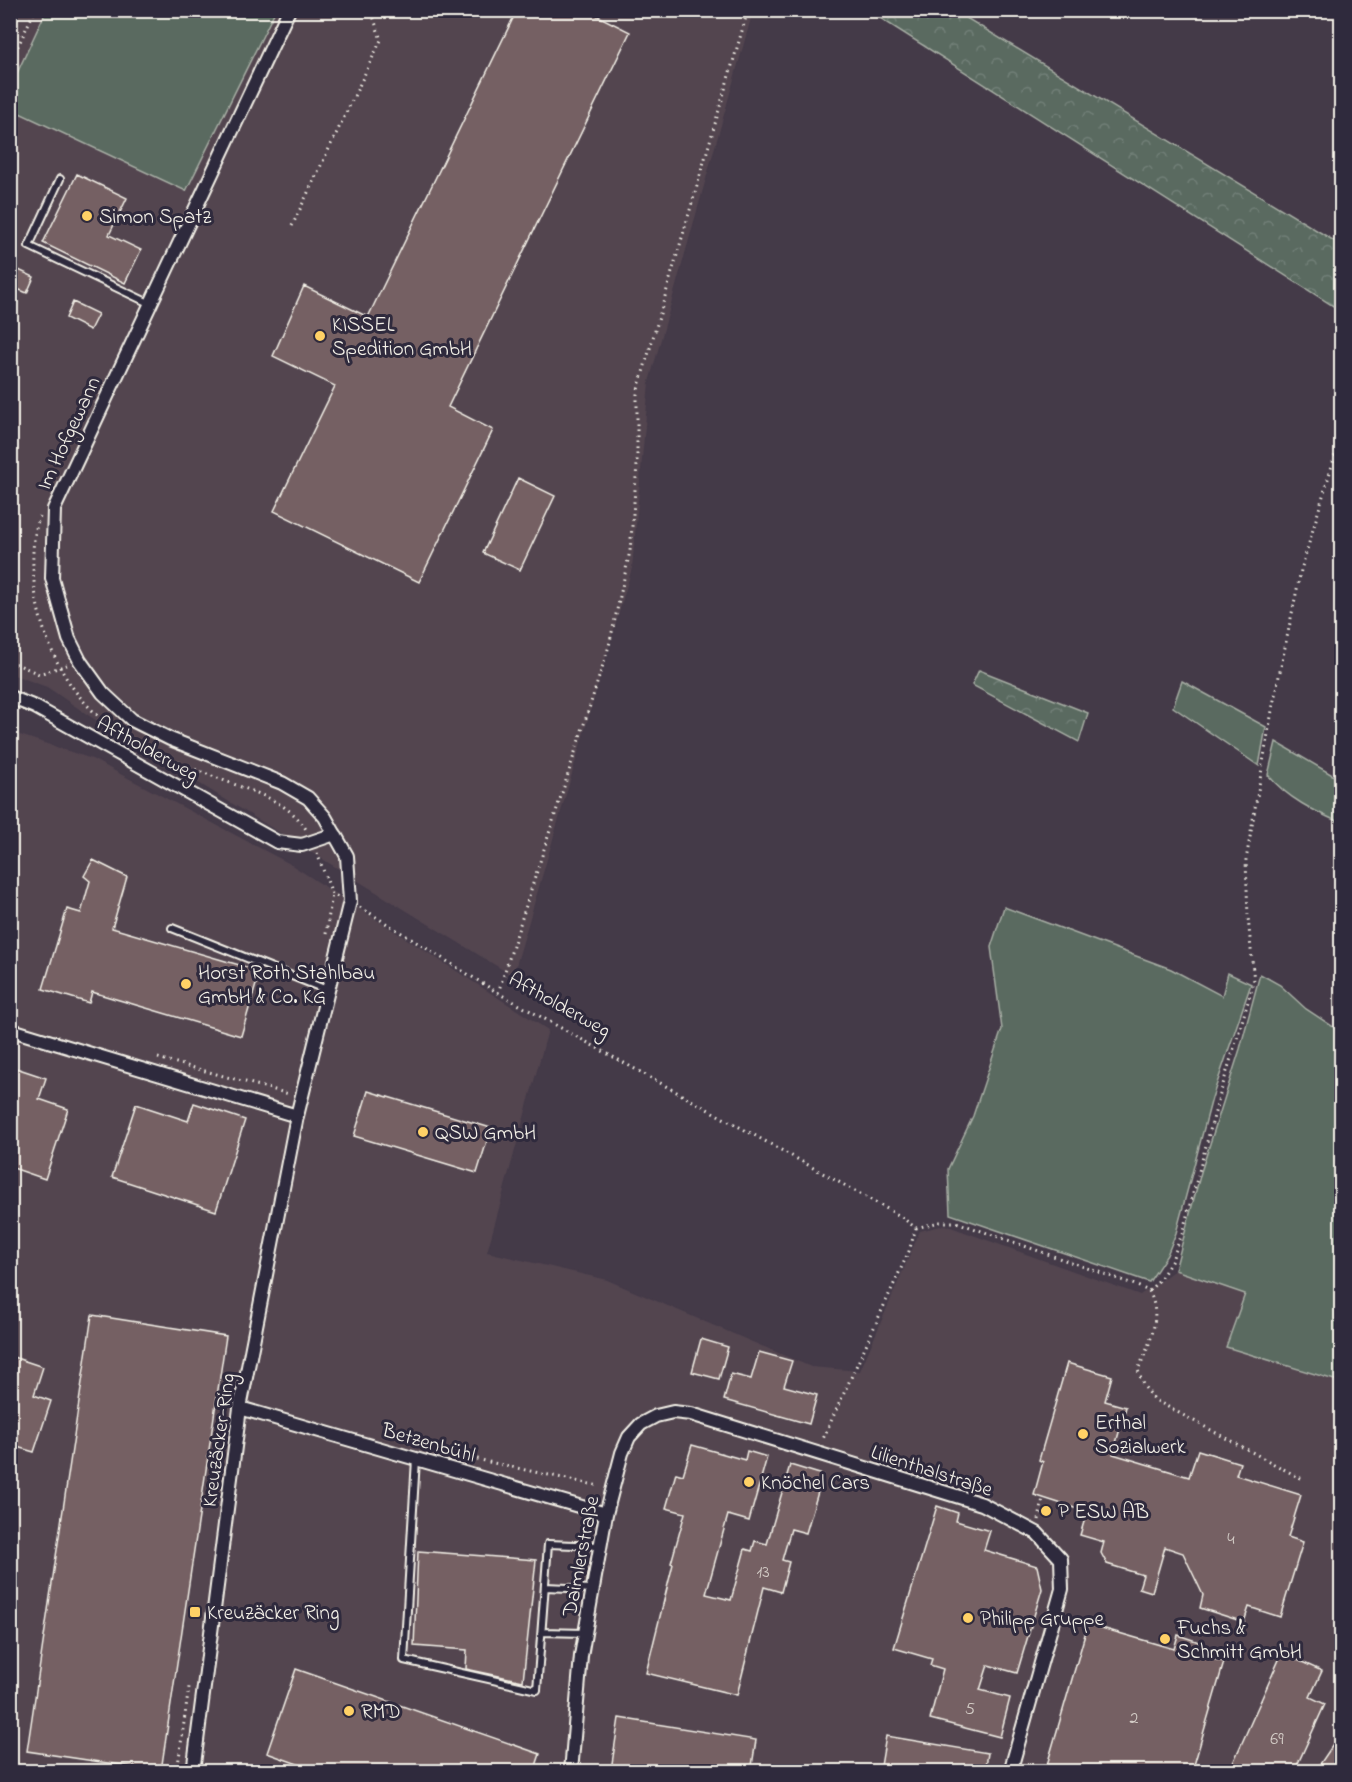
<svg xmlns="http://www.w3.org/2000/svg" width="1352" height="1782" font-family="'Indie Flower',sans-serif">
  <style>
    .built { fill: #534550 }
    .grass { fill: #5a6a61; stroke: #a7aea4; stroke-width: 1.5 }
    .forest { fill: url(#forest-crowns); stroke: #a7aea4; stroke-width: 1.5 }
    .building { fill: #756063; stroke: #f4f1e8; stroke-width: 1.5 }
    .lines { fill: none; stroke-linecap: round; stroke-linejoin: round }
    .lane-casing { stroke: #f4f1e8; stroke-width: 10 }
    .street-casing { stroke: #f4f1e8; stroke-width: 16 }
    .path { stroke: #f4f1e8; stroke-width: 3; stroke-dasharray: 1.5 4.5; stroke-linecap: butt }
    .lane { stroke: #2f2a3d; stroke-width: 6 }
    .street { stroke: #2f2a3d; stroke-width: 12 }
    .rail-casing { stroke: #f4f1e8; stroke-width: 7 }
    .rail { stroke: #2f2a3d; stroke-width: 4.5; stroke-dasharray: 14; stroke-linecap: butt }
    .poi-dot { fill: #ffd166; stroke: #2f2a3d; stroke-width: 2 }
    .labels { text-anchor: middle; stroke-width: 6; stroke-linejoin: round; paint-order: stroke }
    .number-label { font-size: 18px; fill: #d4cdc7 }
    .poi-label { font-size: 21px; fill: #f4f1e8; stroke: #2f2a3d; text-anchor: start }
    .street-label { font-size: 21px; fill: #f4f1e8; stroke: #2f2a3d }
  </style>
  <defs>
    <pattern id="forest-crowns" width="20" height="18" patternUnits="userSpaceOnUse" patternTransform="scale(1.5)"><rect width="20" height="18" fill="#5a6a61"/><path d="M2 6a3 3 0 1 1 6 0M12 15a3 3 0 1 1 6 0" fill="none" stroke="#728078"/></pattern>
  </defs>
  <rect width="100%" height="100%" fill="#443a48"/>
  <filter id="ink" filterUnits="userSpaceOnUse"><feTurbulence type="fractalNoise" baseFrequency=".0167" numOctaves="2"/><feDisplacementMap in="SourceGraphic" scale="12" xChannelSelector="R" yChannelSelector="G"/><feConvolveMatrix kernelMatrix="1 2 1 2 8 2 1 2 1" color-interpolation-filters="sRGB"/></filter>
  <g filter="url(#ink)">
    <!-- built -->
    <path class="built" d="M11 11H753L649 382 632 568 513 976 91 717 47 687 11 674Z
      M11 732 92 759 290 864 548 1030 487 1252 607 1280 811 1367 860 1371 920 1231 945 1225 1140 1295 1175 1270 1246 1293 1227 1347 1341 1382V1771L11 1772Z"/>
    <!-- grass -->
    <path class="grass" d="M46 11V10L275 11 186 191 11 109V86Z
      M1182 681 1266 727 1259 766 1173 707Z
      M1276 742 1341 780V823C1314 811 1288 799 1268 775Z
      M1004 907 1171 969 1222 996 1228 973 1251 984 1212 1098 1176 1233 1167 1255 1149 1282 950 1214 948 1169 973 1116 1002 1029 991 947Z
      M1260 974 1280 985 1306 1009 1341 1032V1382L1226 1347 1245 1294 1175 1270 1201 1172 1240 1049Z"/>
    <!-- forest -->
    <path class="forest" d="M869 11H955L1341 245V311Z
      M979 670 1088 713 1079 742 972 685Z"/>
    <!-- building -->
    <path class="building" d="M517 10H586L630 32 448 407 493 430 419 582 274 511 335 386 273 356 304 286 368 317Z
      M77 174 127 198 109 235 141 250 125 283 43 243Z
      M10 266 34 277 27 293 10 286Z
      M73 302 98 314 90 330 66 318Z
      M518 478 555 496 520 570 483 553Z
      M93 860 127 877 112 928 260 971 241 1036 92 992 89 1003 43 989 67 909 81 913 90 881 84 876Z
      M10 1066 46 1078 39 1099 68 1109 45 1179 10 1167Z
      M368 1091 491 1128 477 1173 354 1136Z
      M194 1103 245 1120 216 1211 112 1177 136 1104 188 1121Z
      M92 1315 226 1336 161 1771 27 1751Z
      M701 1339 728 1347 719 1379 692 1372Z
      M759 1352 792 1361 784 1386 817 1395 809 1424 724 1400 731 1374 751 1379Z
      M10 1356 43 1367 34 1395 51 1401 34 1452 10 1445Z
      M1067 1363 1112 1376 1105 1401 1126 1407 1113 1454 1189 1477 1198 1450 1240 1463 1236 1475 1301 1495 1288 1537 1303 1542 1280 1617 1249 1607 1244 1622 1200 1608 1203 1595 1183 1553 1165 1547 1152 1592 1139 1588 1143 1575 1107 1564 1101 1553 1104 1542 1080 1535 1087 1512 1034 1495 1043 1462 1039 1460Z
      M692 1445 745 1460 747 1451 767 1457 749 1521 728 1515 706 1594 731 1600 745 1549 752 1551 755 1541 767 1544 790 1465 823 1475 806 1533 791 1529 782 1560 789 1562 781 1592 764 1587 737 1695 646 1673 673 1564 671 1563 685 1513 666 1508 676 1473 683 1475Z
      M937 1506 958 1513 956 1521 990 1531 984 1550 1037 1566 1042 1589 1017 1673 988 1665 980 1690 1010 1698 1000 1737 930 1719 943 1669 930 1665 932 1659 894 1648Z
      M418 1551 536 1560 523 1681 466 1669 467 1650 414 1646Z
      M1088 1624 1174 1649 1178 1635 1199 1642 1196 1654 1224 1662 1192 1772H1045Z
      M1282 1653 1322 1671 1310 1697 1325 1704 1294 1772H1229Z
      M296 1669 540 1754 534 1772H320L267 1753Z
      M619 1718 756 1740 751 1772 611 1770Z
      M1341 1733V1772H1331L1320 1764Z
      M886 1736 988 1753 985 1772H880Z"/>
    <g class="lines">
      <!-- lane casing -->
      <g class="lane-casing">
        <path id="lane" d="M60 179 29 246 151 304
          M172 928 327 990
          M416 1459 404 1660 537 1690 548 1544 601 1546
          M545 1587 592 1589
          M542 1632 585 1633"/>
      </g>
      <!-- street casing -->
      <g class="street-casing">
        <path id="street" d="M10 697 35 707 277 842 302 845 335 834
          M10 1032 15 1031 297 1116
          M240 1408 606 1514
          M193 1772 240 1408 297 1116 350 901 347 856 325 817 308 798 282 783 170 739 132 720 103 693 80 661 69 639 52 578 54 509 289 10
          M571 1772 581 1656 606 1514 622 1453 629 1437 641 1424 656 1416 673 1412 691 1414 982 1504 1037 1533 1061 1559 1062 1589 1010 1772"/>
      </g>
      <!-- path -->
      <path class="path" d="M10 63 35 10
        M292 226 381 40 371 10
        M40 516C28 545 33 590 41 620 72 726 141 749 236 785 263 795 292 805 307 831
        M10 661 39 674 67 665
        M317 853 332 894 338 897
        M360 907 498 993 900 1216 916 1228 909 1251 822 1441
        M326 934 332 894
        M498 993 609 646 630 551 637 465V393L748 10
        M158 1058 289 1094
        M916 1228 939 1222H956L1130 1283 1149 1291 1160 1279 1171 1262 1182 1234 1218 1101 1254 982 1248 917 1246 860 1273 705 1301 570 1342 432
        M1149 1291C1163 1317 1149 1345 1138 1370L1143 1385 1155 1400 1302 1479
        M419 1444 489 1462 599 1486
        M1039 1520 1043 1498
        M177 1772 189 1687"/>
      <!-- lane -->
      <use href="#lane" class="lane"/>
      <!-- street -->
      <use href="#street" class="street"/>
      <!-- rail casing -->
      <g class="rail-casing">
        <path id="rail" d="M10 14 12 10"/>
      </g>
      <!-- rail -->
      <use href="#rail" class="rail"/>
    </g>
  </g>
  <!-- markers -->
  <g class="poi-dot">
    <circle cx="87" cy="216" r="6"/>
    <circle cx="320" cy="336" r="6"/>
    <circle cx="186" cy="984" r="6"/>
    <circle cx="423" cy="1132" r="6"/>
    <circle cx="1083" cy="1434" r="6"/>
    <circle cx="749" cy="1482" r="6"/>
    <circle cx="1046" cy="1511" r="6"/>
    <rect x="189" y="1606" width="12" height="12" rx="3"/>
    <circle cx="968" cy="1618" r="6"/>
    <circle cx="1165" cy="1639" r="6"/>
    <circle cx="349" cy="1711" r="6"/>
  </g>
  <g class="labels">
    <!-- number labels -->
    <g class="number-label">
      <text x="1231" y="1544">4</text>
      <text x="763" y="1577">13</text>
      <text x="970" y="1714">5</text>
      <text x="1134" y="1723">2</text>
      <text x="1277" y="1744">69</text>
    </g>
    <!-- poi labels -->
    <g class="poi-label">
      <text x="99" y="223">Simon Spatz</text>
      <text x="332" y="331">KISSEL<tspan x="332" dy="24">Spedition GmbH</tspan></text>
      <text x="198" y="979">Horst Roth Stahlbau<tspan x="198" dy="24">GmbH &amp; Co. KG</tspan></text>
      <text x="435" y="1139">QSW GmbH</text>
      <text x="1095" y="1429">Erthal<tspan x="1095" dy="24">Sozialwerk</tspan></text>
      <text x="761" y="1489">Knöchel Cars</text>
      <text x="1058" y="1518">P ESW AB</text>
      <text x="207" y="1619">Kreuzäcker Ring</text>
      <text x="980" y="1625">Philipp Gruppe</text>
      <text x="1177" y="1634">Fuchs &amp;<tspan x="1177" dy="24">Schmitt GmbH</tspan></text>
      <text x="361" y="1718">RMD</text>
    </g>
    <!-- street labels -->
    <g class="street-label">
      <text transform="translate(68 433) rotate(-65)" y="7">Im Hofgewann</text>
      <text transform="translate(148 748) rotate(29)" y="7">Aftholderweg</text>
      <text transform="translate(560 1004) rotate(29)" y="7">Aftholderweg</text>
      <text transform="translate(218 1440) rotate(-82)" y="7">Kreuzäcker-Ring</text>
      <text transform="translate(429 1442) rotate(16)" y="7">Betzenbühl</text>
      <text transform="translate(932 1470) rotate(18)" y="7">Lilienthalstraße</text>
      <text transform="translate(580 1556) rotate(-79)" y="7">Daimlerstraße</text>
    </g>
  </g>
  <!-- margin -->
  <rect width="1352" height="1782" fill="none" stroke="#2f2a3d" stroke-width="36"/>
  <rect x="18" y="18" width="1316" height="1746" fill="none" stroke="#f4f1e8" stroke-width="2" filter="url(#ink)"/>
</svg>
